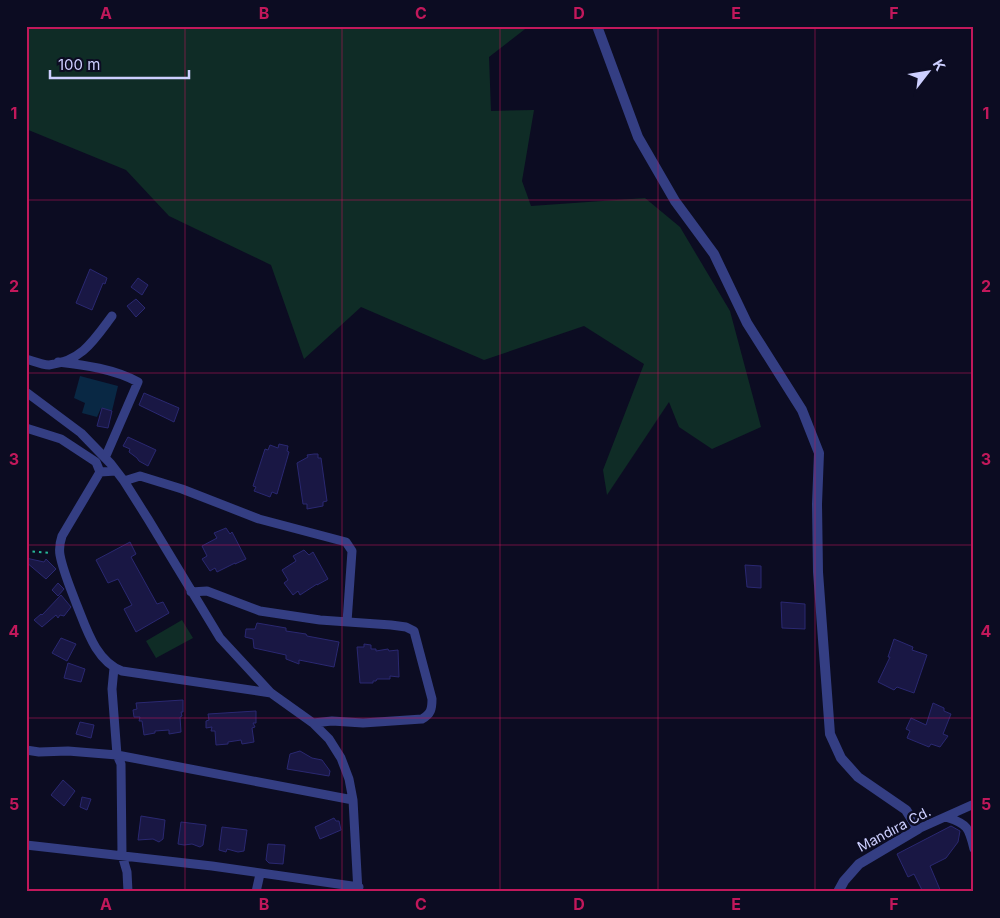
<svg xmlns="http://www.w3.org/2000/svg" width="1000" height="918" font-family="Inter,sans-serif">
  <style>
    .green { fill: #0f2c26 }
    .water { fill: #092844 }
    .building { fill: #191744; stroke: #2a2871 }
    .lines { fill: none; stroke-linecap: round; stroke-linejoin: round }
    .path { stroke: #27b898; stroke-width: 2; stroke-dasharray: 2.5 4; stroke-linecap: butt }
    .minor { stroke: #343e83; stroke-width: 9 }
    .tertiary { stroke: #343e83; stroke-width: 10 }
    .grid { fill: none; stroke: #c2185b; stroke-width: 1; stroke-opacity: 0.55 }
    .labels { text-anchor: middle; stroke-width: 5; stroke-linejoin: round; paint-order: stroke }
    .street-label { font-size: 14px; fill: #cdcfff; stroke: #0c0c22 }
    .neatline { fill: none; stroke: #c2185b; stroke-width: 2 }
    .grid-label { font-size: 16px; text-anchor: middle; font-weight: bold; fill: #c2185b }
  </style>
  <rect width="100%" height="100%" fill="#0c0c22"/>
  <!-- green -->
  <path class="green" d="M26 26H529L489 57 491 111 534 110 522 181 531 206 645 198 680 227 730 311 761 427 712 449 679 427 669 402 607 495 603 470 644 364 584 326 484 360 361 307 304 359 271 265 169 216 126 170 26 129Z
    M182 620 193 638 156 658 146 641Z"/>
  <!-- water -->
  <path class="water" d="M80 376 118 386 112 411 101 408 97 417 82 413 85 403 74 398Z"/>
  <!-- building -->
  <path class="building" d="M90 269 107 278 105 284 103 283 92 310 76 303Z
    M138 278 148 285 142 295 131 287Z
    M136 299 145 308 136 317 127 306Z
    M144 393 179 408 174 422 139 405Z
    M102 408 112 411 108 428 97 426Z
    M128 437 156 450 148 466 139 461 137 458 129 452 130 449 123 446Z
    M279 444 288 446 287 451 289 452 277 494 272 492 270 497 254 491 256 487 253 486 265 449 268 450 270 445 278 448Z
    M314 454H318V458H321L327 501 323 502V506L307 509V504H303L297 463 308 457 307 455Z
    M226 528 230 534 232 532 246 559 235 564V563L217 572 215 568 210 571 202 559 207 556 202 546 217 538 214 533Z
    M130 542 136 554 131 557 157 604 163 602 169 613 136 632 124 609 132 605 118 579 108 583 96 560Z
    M304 550 309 555 313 552 328 579 317 585V584L300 595 298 591 293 595 284 583 288 580 282 570 296 561 293 556Z
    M26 558 44 562 46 559 56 569 46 579 26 562Z
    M745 565 761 566V588L747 587Z
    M58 583 64 589 58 596 52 590Z
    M61 595 71 607 64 616 60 615 58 618 56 615 42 627 34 620 41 614 42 615Z
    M781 602 805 604V629L782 628Z
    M257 623 286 628V631L306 634 307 636 339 642 334 667 299 660V664L286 659V655L254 648 253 639 245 637 246 629H255Z
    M61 638 76 644 67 661 52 653Z
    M894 639 913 647 912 650 927 655 914 693 897 687 894 690 878 682 890 657H888Z
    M364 644 371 645V649H376V651L388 649 389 651 398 650 399 677 390 676V679H377L376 681H373V683H360L357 647H364Z
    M68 663 85 669 81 682 64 678Z
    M183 700V712H181L182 716 180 717 181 732 169 734V730L155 731V733L144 735 142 721H139L140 717H134L133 710 137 709 136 703Z
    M933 703 944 708V711L951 714 943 734 948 736 940 747 931 744 929 747 907 738 910 731 906 729 911 718 926 725Z
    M256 711V723H253L255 727 252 728 254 742 242 744 241 740 228 742V744L216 745 215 731H211L212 727 206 728V721L209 720 208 714Z
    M80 722 94 725 91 738 76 734Z
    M300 751 312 758 322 760 330 771 329 776 287 769 290 754Z
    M63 780 75 791 64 806 51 795Z
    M82 797 91 799 87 810 80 807Z
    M141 816 165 820 163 839 159 842 153 839 138 840Z
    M334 818 336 821H339L341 830 320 839 315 827Z
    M181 822 206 825 203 845 200 847 192 844 184 845 178 844Z
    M951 826 960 831 958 842 946 858 930 866 941 892H923L914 874 908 877 897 854Z
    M222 827 247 830 244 851 238 852 227 849 226 852 219 850Z
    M268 844 285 845 283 864 269 863 266 860Z"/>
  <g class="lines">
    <!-- path -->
    <path class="path" d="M26 551 51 553"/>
    <!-- minor -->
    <path class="minor" d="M26 359C33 361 42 365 49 365 82 361 94 340 112 316
      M58 362C85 365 114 369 138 382L105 458
      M26 392 81 433 111 464 124 481 148 519 220 638 271 693 313 723 329 739 341 758 349 779 353 800 358 892
      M26 428 61 439 96 462 100 472
      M116 471 100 472 62 536C60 542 59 549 60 555 63 571 70 587 76 603 86 627 95 661 122 671L271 693
      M124 481 140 476 182 489 259 519 346 542 352 551 347 622
      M191 592 207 591 260 611 320 620 391 625 406 627 414 631 432 699C432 709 431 714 422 719L363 723 332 721 313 723
      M114 668 112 689 117 755 121 764 122 855 127 872 128 892
      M26 750 39 752 68 751 117 755 353 800
      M946 817C968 824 969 828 974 849
      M918 829 974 804
      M26 845 212 866 359 887
      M256 892 260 874"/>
    <!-- tertiary -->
    <path class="tertiary" d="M597 26 638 137 675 201 714 254 747 323 802 410 819 453 817 504 818 572 830 734 841 758 858 777 906 810 918 829 859 864 844 881 838 892"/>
  </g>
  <!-- grid -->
  <path class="grid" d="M185 26V892M342 26V892M500 26V892M658 26V892M815 26V892M26 200H974M26 373H974M26 545H974M26 718H974"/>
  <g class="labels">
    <!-- street labels -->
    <g class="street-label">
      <text transform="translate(894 829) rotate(-28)" y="5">Mandıra Cd.</text>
    </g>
  </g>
  <!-- border -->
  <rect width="1000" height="918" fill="none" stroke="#0c0c22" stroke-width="55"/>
  <!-- north arrow -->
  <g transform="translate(928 72) rotate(59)" stroke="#0c0c22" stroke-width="4" paint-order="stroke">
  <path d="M0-4L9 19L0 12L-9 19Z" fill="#cdcfff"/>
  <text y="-8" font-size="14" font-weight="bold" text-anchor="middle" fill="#cdcfff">K</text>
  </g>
  <!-- scale -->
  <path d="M50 70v8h139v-8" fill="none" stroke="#cdcfff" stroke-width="2.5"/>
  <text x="58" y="70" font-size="15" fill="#cdcfff" stroke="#0c0c22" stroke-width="4" paint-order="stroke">100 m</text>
  <rect x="28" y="28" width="944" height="862" class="neatline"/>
  <g class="grid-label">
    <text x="106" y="19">A</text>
    <text x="264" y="19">B</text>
    <text x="421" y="19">C</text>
    <text x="579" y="19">D</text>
    <text x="736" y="19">E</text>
    <text x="894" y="19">F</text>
    <text x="14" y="119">1</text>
    <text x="986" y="119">1</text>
    <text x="14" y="292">2</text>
    <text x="986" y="292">2</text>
    <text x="14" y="465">3</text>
    <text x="986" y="465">3</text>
    <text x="14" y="637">4</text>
    <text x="986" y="637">4</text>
    <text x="14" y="810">5</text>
    <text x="986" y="810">5</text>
    <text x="106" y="910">A</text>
    <text x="264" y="910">B</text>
    <text x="421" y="910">C</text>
    <text x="579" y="910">D</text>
    <text x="736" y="910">E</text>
    <text x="894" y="910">F</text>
  </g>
</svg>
